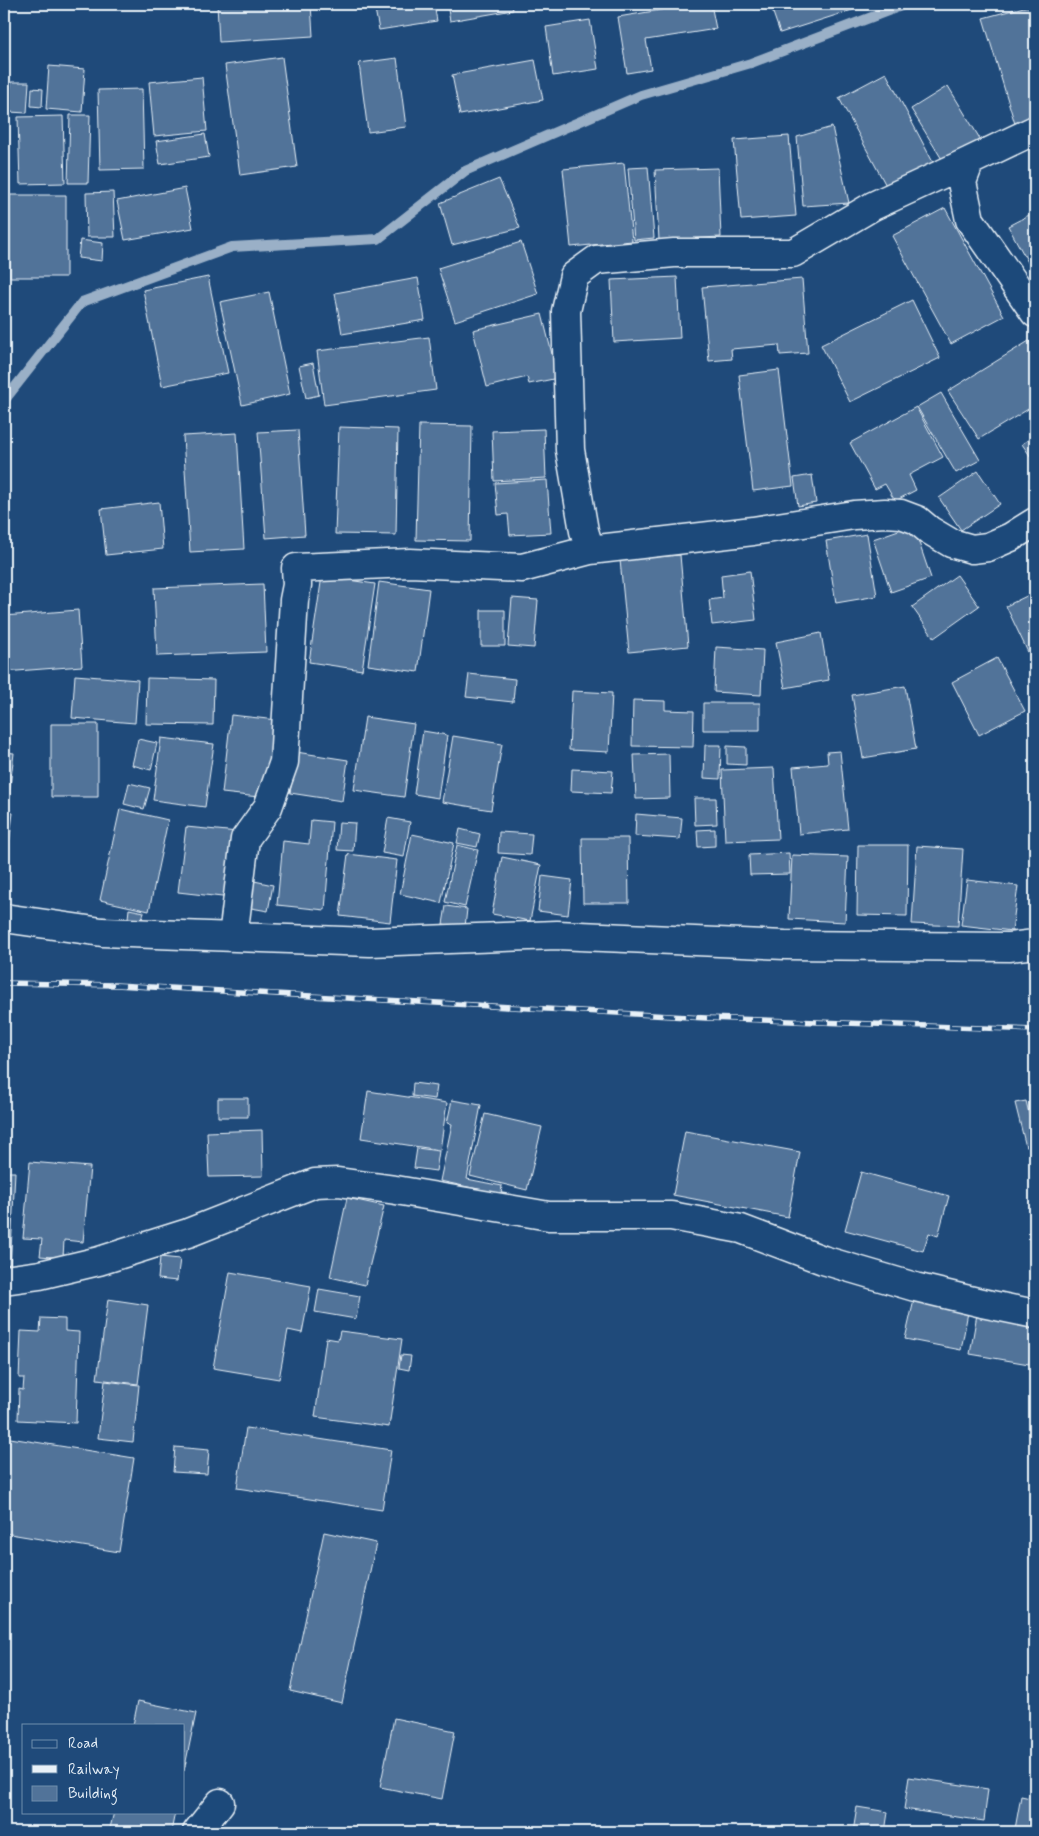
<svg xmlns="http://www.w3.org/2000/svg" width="1039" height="1836" font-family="Mynerve,sans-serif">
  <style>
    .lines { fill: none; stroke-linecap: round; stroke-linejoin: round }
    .stream { stroke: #9ab0c7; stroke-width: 10 }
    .building { fill: #517399; stroke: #e8f1f8 }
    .street-casing { stroke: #e8f1f8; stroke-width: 31 }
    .street { stroke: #1f4a7a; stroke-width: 28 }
    .rail-casing { stroke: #e8f1f8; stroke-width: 5.5 }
    .rail { stroke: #1f4a7a; stroke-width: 4; stroke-dasharray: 11; stroke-linecap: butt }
  </style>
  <rect width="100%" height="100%" fill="#1f4a7a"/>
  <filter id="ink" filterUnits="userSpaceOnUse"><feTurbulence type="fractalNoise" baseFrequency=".02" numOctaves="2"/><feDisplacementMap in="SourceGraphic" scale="10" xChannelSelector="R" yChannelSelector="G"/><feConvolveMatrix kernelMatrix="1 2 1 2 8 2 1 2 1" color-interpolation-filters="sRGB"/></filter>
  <g filter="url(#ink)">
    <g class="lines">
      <!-- stream -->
      <path class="stream" d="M4 401 82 302 232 247 378 239 465 171 641 95 751 63 906 4"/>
    </g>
    <!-- building -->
    <path class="building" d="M5 4H62V8Z
      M217 4H311L313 36 219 42Z
      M374 4H434L437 21 379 30Z
      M447 4H512L513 10 450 21Z
      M697 4H711L716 29 646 40 651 69 627 73 618 17Z
      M770 4H871L780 33Z
      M1035 4V118L1015 124 983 18Z
      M590 20 598 69 553 76 546 27Z
      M282 57 297 167 240 175 225 65Z
      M397 58 406 127 368 132 359 63Z
      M535 60 543 100 460 115 452 75Z
      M49 66 85 69 82 112 46 109Z
      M886 73 936 168 890 193 839 98Z
      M202 77 207 131 154 136 149 82Z
      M11 82H29L27 113 9 112Z
      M948 86 985 147 948 169 911 109Z
      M32 88 43 89 42 107 31 106Z
      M142 89 144 169 100 170 98 90Z
      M70 115H90L88 183H68Z
      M63 116 65 183 20 184 18 117Z
      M832 127 849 203 803 206 797 137Z
      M205 134 209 157 160 164 156 141Z
      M789 136 796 216 741 220 734 140Z
      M624 163 632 241 571 247 563 169Z
      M648 167 654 238 634 240 628 168Z
      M718 168 721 237 659 240 655 170Z
      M499 179 520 228 452 245 440 203Z
      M185 188 193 228 125 240 117 201Z
      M113 192 115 237H87L86 193Z
      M10 195H66V277H10Z
      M945 208 1004 316 951 344 892 236Z
      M1035 212V275L1008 226Z
      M80 240 103 243 102 261 78 258Z
      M521 242 538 294 455 321 438 268Z
      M208 277 228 373 162 386 143 290Z
      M677 277 680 338 614 342 611 280Z
      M418 278 425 320 342 334 335 293Z
      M802 279 808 353 780 355 779 345 731 349 732 359 709 361 702 287Z
      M269 292 290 394 242 405 220 302Z
      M912 300 940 358 850 402 821 345Z
      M542 314 558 378 529 384 527 377 487 387 473 330Z
      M429 337 436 390 324 405 317 351Z
      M1029 341 1035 351V405L979 439 948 391Z
      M313 363 319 395 306 398 299 366Z
      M779 370 793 486 753 491 739 375Z
      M941 393 980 460 956 473 917 407Z
      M916 407 943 457 909 475 916 490 895 501 885 484 875 489 850 443Z
      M419 425 472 426 470 541 416 540Z
      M339 427 398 429 396 535 335 534Z
      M544 429 546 478 494 481 492 431Z
      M298 430 305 535 266 538 258 432Z
      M237 433 244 549 190 552 183 436Z
      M1035 435V463L1022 444Z
      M978 471 1000 504 961 530 939 498Z
      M812 475 816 503 798 506 794 478Z
      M547 480 551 533 510 535 508 514 498 515 495 483Z
      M159 502 163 549 106 555 101 509Z
      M913 525 931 578 891 592 873 539Z
      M867 534 877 596 836 603 826 541Z
      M680 555 688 646 629 652 620 560Z
      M750 571 756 620 712 625 709 600 723 598 721 575Z
      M957 575 979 606 934 638 912 607Z
      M322 576 375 584 362 670 309 662Z
      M379 582 429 589 418 672 368 665Z
      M263 584 266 652 157 656 154 588Z
      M1035 592V667L1006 606Z
      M512 598 538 600 534 648 508 646Z
      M78 610 82 666 4 672V616Z
      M481 610H505V646H481Z
      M821 633 829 680 785 688 776 642Z
      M716 647 763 650 761 695 714 692Z
      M997 658 1025 711 979 735 952 682Z
      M469 674 515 679 513 702 466 697Z
      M75 675 138 680 135 723 72 718Z
      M147 678 214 680 213 725 146 724Z
      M905 686 916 749 863 758 852 695Z
      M572 691 612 693 609 752 569 750Z
      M633 700 665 701V710L694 711 693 747 632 746Z
      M703 703H760V730H703Z
      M231 715 277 720 268 798 222 793Z
      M365 717 414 724 404 797 354 790Z
      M51 724H98V797H51Z
      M423 731 447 735 438 798 414 794Z
      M453 736 502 744 491 810 442 802Z
      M161 738 214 744 205 807 153 800Z
      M138 739 157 743 151 770 132 765Z
      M705 745H721L720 779 704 778Z
      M727 746 746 747V765L727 764Z
      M840 751 848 829 799 834 793 767 828 764 827 752Z
      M4 752 14 753 8 803 4 802Z
      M296 752 348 760 342 801 290 793Z
      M669 754 670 798 636 799 634 755Z
      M774 768 778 839 725 841 722 770Z
      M572 769 613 771 611 793 571 791Z
      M129 783 150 788 144 809 124 804Z
      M1035 792V825H1033Z
      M694 798H716L717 824 695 825Z
      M120 809 168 820 149 911 100 900Z
      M4 812 13 813 6 868H4Z
      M636 814 682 818 680 839 635 836Z
      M388 818 410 822 404 857 382 853Z
      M311 820 332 822 325 910 277 905 283 841 309 844Z
      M339 822 355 823 353 851 337 850Z
      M186 827 238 832 231 898 178 892Z
      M460 829 480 834 477 847 457 843Z
      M715 829V846L698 847 697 830Z
      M499 832 532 834 530 855 498 853Z
      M412 834 454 843 441 903 400 894Z
      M582 838H628L629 903H583Z
      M457 845 478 850 465 907 445 902Z
      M858 845H908L907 916 857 915Z
      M917 846 963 849 958 926 912 924Z
      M789 853 790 874 750 875 749 855Z
      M348 854 397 860 390 922 340 916Z
      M792 855 848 857 845 922 789 919Z
      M502 857 541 865 530 921 492 914Z
      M542 876 572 880 568 915 538 911Z
      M245 879 273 885 268 911 240 906Z
      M967 880 1018 886 1012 931 961 925Z
      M446 906 467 909 465 927 443 924Z
      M129 909 144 912 142 920 128 918Z
      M413 1083 437 1086 435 1099 412 1096Z
      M368 1091 447 1103 440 1150 361 1138Z
      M218 1098H248V1117H218Z
      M452 1100 481 1105 467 1179 502 1186 501 1194 440 1181 452 1124 447 1123Z
      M1026 1101 1035 1138V1145L1026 1147 1015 1103Z
      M485 1114 542 1127 527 1190 470 1176Z
      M262 1130 263 1176 209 1177 207 1132Z
      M685 1131 800 1152 788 1217 673 1195Z
      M417 1148 439 1151 436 1171 414 1168Z
      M30 1162 90 1167 83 1242 64 1240 63 1258 40 1256 42 1239 23 1238Z
      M4 1172H15L10 1270H4Z
      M861 1172 949 1196 938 1236 929 1233 923 1251 845 1230Z
      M347 1198 384 1206 365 1285 330 1277Z
      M160 1257 180 1259 177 1281 158 1279Z
      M230 1272 311 1286 302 1333 288 1330 279 1379 213 1368Z
      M319 1289 360 1296 356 1319 315 1312Z
      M108 1299 148 1305 138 1384 97 1379Z
      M914 1300 968 1312 961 1350 905 1339Z
      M977 1314 1035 1324 1029 1364 970 1354Z
      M41 1318 65 1319V1331L79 1332 76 1423 18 1420 19 1389 23 1390 24 1378H19L21 1331 40 1332Z
      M4 1325H7L4 1362Z
      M340 1331 402 1339 389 1427 315 1417 326 1338 338 1340Z
      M401 1355 411 1356 409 1370 399 1368Z
      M105 1381 139 1385 133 1442 98 1438Z
      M246 1428 391 1450 382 1510 237 1488Z
      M4 1437 134 1458 119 1552 4 1533Z
      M175 1447 209 1450 207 1474 173 1472Z
      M324 1532 376 1543 342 1703 290 1691Z
      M138 1701 196 1713 184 1771V1725H133Z
      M394 1718 455 1731 442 1799 380 1787Z
      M909 1777 988 1789 984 1821 904 1809Z
      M1021 1796 1035 1799V1832L1015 1829Z
      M857 1807 888 1812 885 1832H853Z
      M114 1812H175L171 1832H109Z"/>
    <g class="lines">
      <!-- street casing -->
      <g class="street-casing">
        <path id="street" d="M1035 130 970 161 962 182 970 220 1035 313
          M590 550 584 531 570 450 566 311 574 276 596 260 674 253H793L873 206 970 161
          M4 918 102 932 370 942 557 935 785 945 1009 947 1035 944
          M233 937 245 839 268 807 284 762 294 600 297 585 296 568 410 563 522 568 590 550 753 531 854 515 885 513 901 514 917 520 929 530 951 543 972 549 988 547 1011 537 1035 522
          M4 1280 40 1275 99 1261 188 1233 315 1183 338 1182 396 1190 549 1216H671L741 1229 823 1260 915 1287 982 1303 1035 1314
          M197 1832 220 1803"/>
      </g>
      <!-- street -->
      <use href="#street" class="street"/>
      <!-- rail casing -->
      <g class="rail-casing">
        <path id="rail" d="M4 983 116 985 706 1018 1035 1030"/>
      </g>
      <!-- rail -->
      <use href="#rail" class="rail"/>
    </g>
  </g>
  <!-- margin -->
  <rect width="1039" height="1836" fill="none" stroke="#1f4a7a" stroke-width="20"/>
  <rect x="10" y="10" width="1019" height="1816" fill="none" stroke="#e8f1f8" stroke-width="2" filter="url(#ink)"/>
  <!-- legend -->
  <rect x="22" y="1724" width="162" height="90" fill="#1f4a7a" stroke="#6f8dac"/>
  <rect x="32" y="1740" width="25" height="8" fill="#1f4a7a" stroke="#6f8dac"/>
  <text x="68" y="1748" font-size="15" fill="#e8f1f8">Road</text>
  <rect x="32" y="1765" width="25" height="8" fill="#e8f1f8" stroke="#6f8dac"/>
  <text x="68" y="1774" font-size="15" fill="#e8f1f8">Railway</text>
  <rect x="32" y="1786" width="25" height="15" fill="#517399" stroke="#6f8dac"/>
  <text x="68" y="1798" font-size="15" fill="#e8f1f8">Building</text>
</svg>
